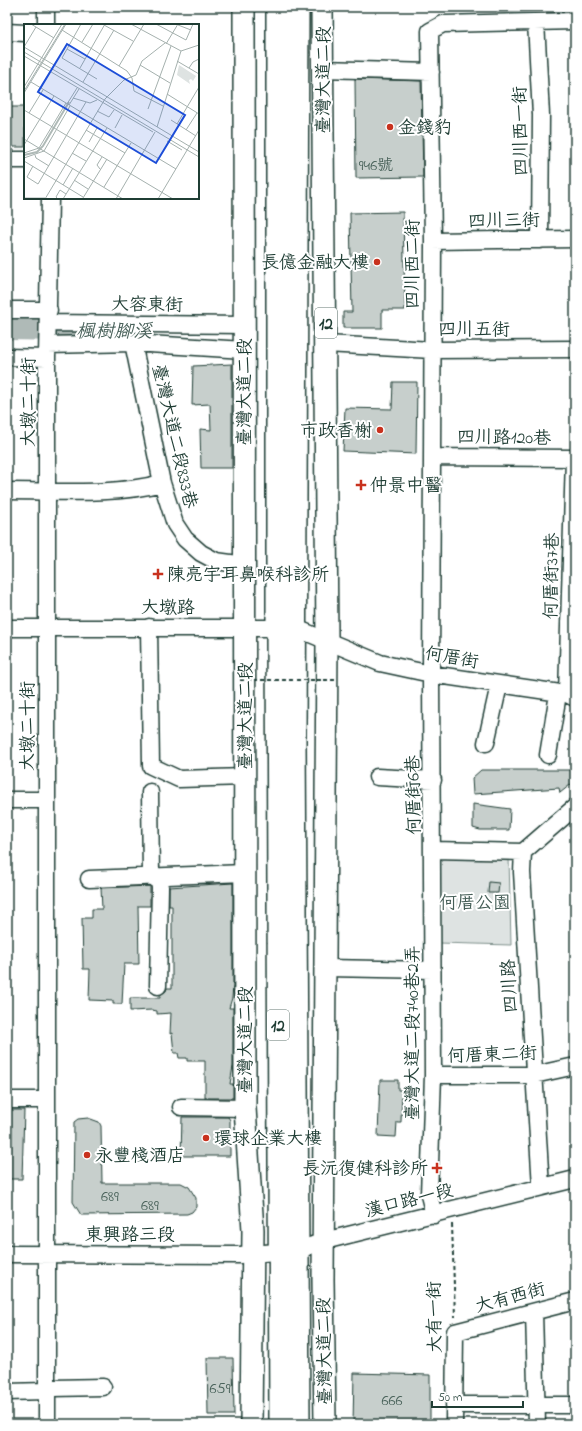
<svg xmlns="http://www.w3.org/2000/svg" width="582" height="1431" font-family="'Indie Flower','LXGW WenKai TC',sans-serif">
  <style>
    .green { fill: #dee3e2; stroke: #7e908b }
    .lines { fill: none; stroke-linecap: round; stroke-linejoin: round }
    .river { stroke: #afbab7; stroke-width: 22 }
    .building { fill: #c7cfcc; stroke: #1f3d34 }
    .minor-casing { stroke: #1f3d34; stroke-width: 19 }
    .major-casing { stroke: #1f3d34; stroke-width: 24 }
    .path { stroke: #1f3d34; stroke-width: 2; stroke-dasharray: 4 3; stroke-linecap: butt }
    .minor { stroke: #fff; stroke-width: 16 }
    .major { stroke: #fff; stroke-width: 21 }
    .path-bridge { stroke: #1f3d34; stroke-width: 2; stroke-dasharray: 4 3; stroke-linecap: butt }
    .poi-dot { fill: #c8321e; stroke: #fff; stroke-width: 1.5 }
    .labels { text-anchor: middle; stroke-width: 4; stroke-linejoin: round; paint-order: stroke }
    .number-label { font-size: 16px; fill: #49625a }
    .shield { fill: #fff; stroke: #627771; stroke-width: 1 }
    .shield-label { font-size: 17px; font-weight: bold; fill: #1f3d34 }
    .street-label { font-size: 18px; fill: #1f3d34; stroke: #fff }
    .poi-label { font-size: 18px; fill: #1f3d34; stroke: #fff; text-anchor: start }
    .park-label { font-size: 18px; fill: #455e57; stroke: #fff }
    .water-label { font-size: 19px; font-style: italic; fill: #4a625b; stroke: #fff }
    .inset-river { fill: none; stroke: #afbab7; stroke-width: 2 }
    .inset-road { fill: none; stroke: #a5b1ae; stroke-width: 1 }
    .view { fill: #1d4ed8; fill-opacity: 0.15; stroke: #1d4ed8; stroke-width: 2 }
    .inset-edge { fill: none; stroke: #1f3d34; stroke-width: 2 }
  </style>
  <rect width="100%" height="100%" fill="#fff"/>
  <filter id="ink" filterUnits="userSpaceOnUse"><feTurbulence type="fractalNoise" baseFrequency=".025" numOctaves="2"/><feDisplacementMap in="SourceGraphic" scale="8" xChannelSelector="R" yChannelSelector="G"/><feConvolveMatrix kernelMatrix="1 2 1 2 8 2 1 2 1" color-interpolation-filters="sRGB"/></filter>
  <g filter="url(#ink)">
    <!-- green -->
    <path class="green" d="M440 854 509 857 511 945 439 943Z"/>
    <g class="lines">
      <!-- river -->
      <path class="river" d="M7 329 70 330"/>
    </g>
    <!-- building -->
    <path class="building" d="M355 79 421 81 423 177 356 178Z
      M7 107H25V147H7Z
      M403 212 405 310H382V328H343V312H352L350 213Z
      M232 364V468H201L200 429 211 430 210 404 192 405 193 366Z
      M393 382H417L416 454 343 451 345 408 392 409Z
      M481 770H575V781L560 793 559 788 473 794 472 778Z
      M473 804 510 809 509 830H480L473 828Z
      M489 882 499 883 498 893H488Z
      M233 883V985L232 998 229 1008H233V1066L230 1084H233V1098H205V1061H187V1058H179L178 1053H174L172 1033 170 1034 171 1013 157 1014V1011L152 1010 130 1011V998H160V995L166 991 167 988H172V906H169V887Z
      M150 886V906H138L139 964H124L122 1004H113V1001L89 1000 90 969H83L82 918H92V909H102L101 888Z
      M380 1080H398V1090H402L401 1122H397L396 1137 378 1136Z
      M7 1110H24L22 1179H7Z
      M182 1117H228L230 1120V1156H181Z
      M88 1118 99 1122 101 1126 102 1183H181L189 1187 196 1198V1207L192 1212 187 1214 81 1215 73 1202 74 1122 78 1119Z
      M207 1358H233L234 1415H208Z
      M354 1373 430 1375V1424H353Z"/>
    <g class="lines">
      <!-- minor casing -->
      <g class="minor-casing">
        <path id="minor" d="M46 7V25
          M536 22 541 115 540 240
          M7 32 25 33
          M322 69 431 72
          M7 160H25
          M433 241 575 239
          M7 310H49
          M49 323 244 325
          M133 343 162 483 175 524 185 539 201 553 216 561 245 565
          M326 344 432 350 575 349
          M48 345 133 343 244 350
          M7 357 47 358
          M433 457 575 458
          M7 491C58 491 112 496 162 483
          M149 627 151 766 179 779 245 777
          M7 628H296L380 663 431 674 567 694 575 698
          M567 694 574 458
          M486 743 499 685
          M548 755 558 694
          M377 777 433 780
          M150 792 151 877
          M7 800H47
          M433 850 523 852
          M157 876 160 887 158 986
          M89 879 245 873
          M326 968 432 970
          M433 1075H534L575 1066
          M7 1100H46
          M181 1107 245 1108
          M541 1187 522 872 523 852 575 807
          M434 1215 429 1195 433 1075 431 674 433 241 430 31 443 24 575 21
          M7 1254 240 1255 299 1250 324 1241 575 1179
          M534 1312 537 1424
          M7 1392 46 1391 53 1388 103 1387
          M454 1405H575
          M47 1424V358L50 198
          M454 1424 455 1332 575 1301"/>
      </g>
      <!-- major casing -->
      <g class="major-casing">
        <path id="major" d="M244 7 245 1108 253 1230 251 1424
          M277 7V627L280 1424
          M298 7 295 739 299 1424
          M322 7 327 639 323 1280 325 1424"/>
      </g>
      <!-- path -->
      <path class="path" d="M452 1224 455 1317"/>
      <!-- minor -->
      <use href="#minor" class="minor"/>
      <!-- major -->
      <use href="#major" class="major"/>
      <!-- path-bridge -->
      <path class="path-bridge" d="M240 680H335"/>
    </g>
  </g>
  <!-- markers -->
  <g class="poi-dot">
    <circle cx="390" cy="127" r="4"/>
    <circle cx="377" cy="262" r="4"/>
    <circle cx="380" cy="430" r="4"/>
    <path d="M359 479h4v4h4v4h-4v4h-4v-4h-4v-4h4z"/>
    <path d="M156 568h4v4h4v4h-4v4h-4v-4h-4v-4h4z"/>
    <circle cx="206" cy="1138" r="4"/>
    <circle cx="87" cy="1155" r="4"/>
    <path d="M435 1162h4v4h4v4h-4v4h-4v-4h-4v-4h4z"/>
  </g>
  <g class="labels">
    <!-- number labels -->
    <g class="number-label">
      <text x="376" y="170">946號</text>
      <text x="110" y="1201">689</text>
      <text x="150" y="1210">689</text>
      <text x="220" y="1393">659</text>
      <text x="392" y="1405">666</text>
    </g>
    <!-- shield labels -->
    <g class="shield">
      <rect x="315" y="308" width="22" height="30" rx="3"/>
      <rect x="267" y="1010" width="22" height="30" rx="3"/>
    </g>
    <g class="shield-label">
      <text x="326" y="329">12</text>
      <text x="278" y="1031">12</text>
    </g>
    <!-- street labels -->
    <g class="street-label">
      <text transform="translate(323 80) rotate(-90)" y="6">臺灣大道二段</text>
      <text transform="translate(520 131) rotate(-91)" y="6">四川西一街</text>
      <text transform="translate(504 220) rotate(-1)" y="6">四川三街</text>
      <text transform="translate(412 264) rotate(-90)" y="6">四川西二街</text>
      <text transform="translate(147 304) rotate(1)" y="6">大容東街</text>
      <text x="474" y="335">四川五街</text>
      <text transform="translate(244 392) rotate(-90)" y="6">臺灣大道二段</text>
      <text transform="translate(28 402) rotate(-90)" y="6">大墩二十街</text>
      <text transform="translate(175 436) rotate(77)" y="6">臺灣大道二段833巷</text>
      <text transform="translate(504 437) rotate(1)" y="6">四川路120巷</text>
      <text transform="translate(551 576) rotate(-89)" y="6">何厝街37巷</text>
      <text x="168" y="613">大墩路</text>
      <text transform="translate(452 657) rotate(10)" y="6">何厝街</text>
      <text transform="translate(245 716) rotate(-90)" y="6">臺灣大道二段</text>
      <text transform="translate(27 726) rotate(-90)" y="6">大墩二十街</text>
      <text transform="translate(413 795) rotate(-91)" y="6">何厝街6巷</text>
      <text transform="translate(509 986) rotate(-93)" y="6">四川路</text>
      <text transform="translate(412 1033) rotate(-90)" y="6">臺灣大道二段740巷2弄</text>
      <text transform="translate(245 1040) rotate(-90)" y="6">臺灣大道二段</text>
      <text transform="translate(492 1054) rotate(-2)" y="6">何厝東二街</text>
      <text transform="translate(409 1200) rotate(-14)" y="6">漢口路一段</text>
      <text x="130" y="1240">東興路三段</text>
      <text transform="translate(510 1297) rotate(-15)" y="6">大有西街</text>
      <text transform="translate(434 1317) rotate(-91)" y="6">大有一街</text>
      <text transform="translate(324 1351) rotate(-91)" y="6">臺灣大道二段</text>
    </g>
    <!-- poi labels -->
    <g class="poi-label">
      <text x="398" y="133">金錢豹</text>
      <text x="369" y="268" text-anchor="end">長億金融大樓</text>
      <text x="372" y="436" text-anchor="end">市政香榭</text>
      <text x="370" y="491">仲景中醫</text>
      <text x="167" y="580">陳亮宇耳鼻喉科診所</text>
      <text x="214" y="1144">環球企業大樓</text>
      <text x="95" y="1161">永豐棧酒店</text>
      <text x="428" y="1174" text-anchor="end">長沅復健科診所</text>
    </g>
    <!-- park labels -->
    <g class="park-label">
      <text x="475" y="908">何厝公園</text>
    </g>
    <!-- water labels -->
    <g class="water-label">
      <text x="114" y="337">楓樹腳溪</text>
    </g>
  </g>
  <!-- overview -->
  <g transform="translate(24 24)">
    <rect width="175" height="175" fill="#fff"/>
    <path d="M155 41 172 52 169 57 167 55 165 56 166 60 153 51Z" fill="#dee3e2"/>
    <path class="inset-river" d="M0 131 13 128 19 122 45 78"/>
    <path class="inset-road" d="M7 0 30 14M57 0 38 34 73 55M107 0 157 27M132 0 162 16 169 0M80 1 109 17M154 1 167 6M38 6 103 47 108 54 110 67 139 82M58 18 69 0M142 20 154 0M0 23 12 3M0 23 175 128M43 25 61 35M157 27 175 21M0 28 175 133M0 32 129 108M153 37 175 50M116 41 146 59M95 42 120 0M56 44 81 0M165 44 169 38 175 35M7 58 152 145M59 58 90 6M0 63 38 0M0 67 41 0M0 69 42 0M143 70 175 90M49 74 66 79 73 76M43 80 53 64M45 81 55 65M124 85 147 22M0 86 149 175M73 87 85 93 90 86M5 89 19 66M147 96 172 112M153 100 175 63M133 103 157 27M91 104 98 91M62 106 101 129M162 106 173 89M0 115 99 175M143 117 158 126M65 118 73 104M0 121 30 72M0 129 15 124 42 79M48 129 62 137M11 131 12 134 25 142M0 134 20 127 46 82M0 137 59 173M9 142 3 153 14 160 62 78M76 145 73 141 78 133M50 156 64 165M39 161 49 144M80 163 107 119M0 174H21M59 174 83 135M21 175 81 75 100 56 112 51 118 37 141 19M34 175 32 173 36 166 42 170M39 175 83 104M92 175 131 108M134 175 175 106"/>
    <path class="view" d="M43 20 161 91 132 139 14 68Z"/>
    <rect width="175" height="175" class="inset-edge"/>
  </g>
  <!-- margin -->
  <rect width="582" height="1431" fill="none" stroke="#fff" stroke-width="24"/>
  <rect x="12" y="12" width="558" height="1407" fill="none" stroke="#1f3d34" stroke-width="1.5" filter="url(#ink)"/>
  <!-- scale -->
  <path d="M432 1401v6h91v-6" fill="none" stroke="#1f3d34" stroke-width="2"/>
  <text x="438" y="1401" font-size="12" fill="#1f3d34" stroke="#ffffff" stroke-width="3" paint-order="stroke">50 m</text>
</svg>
